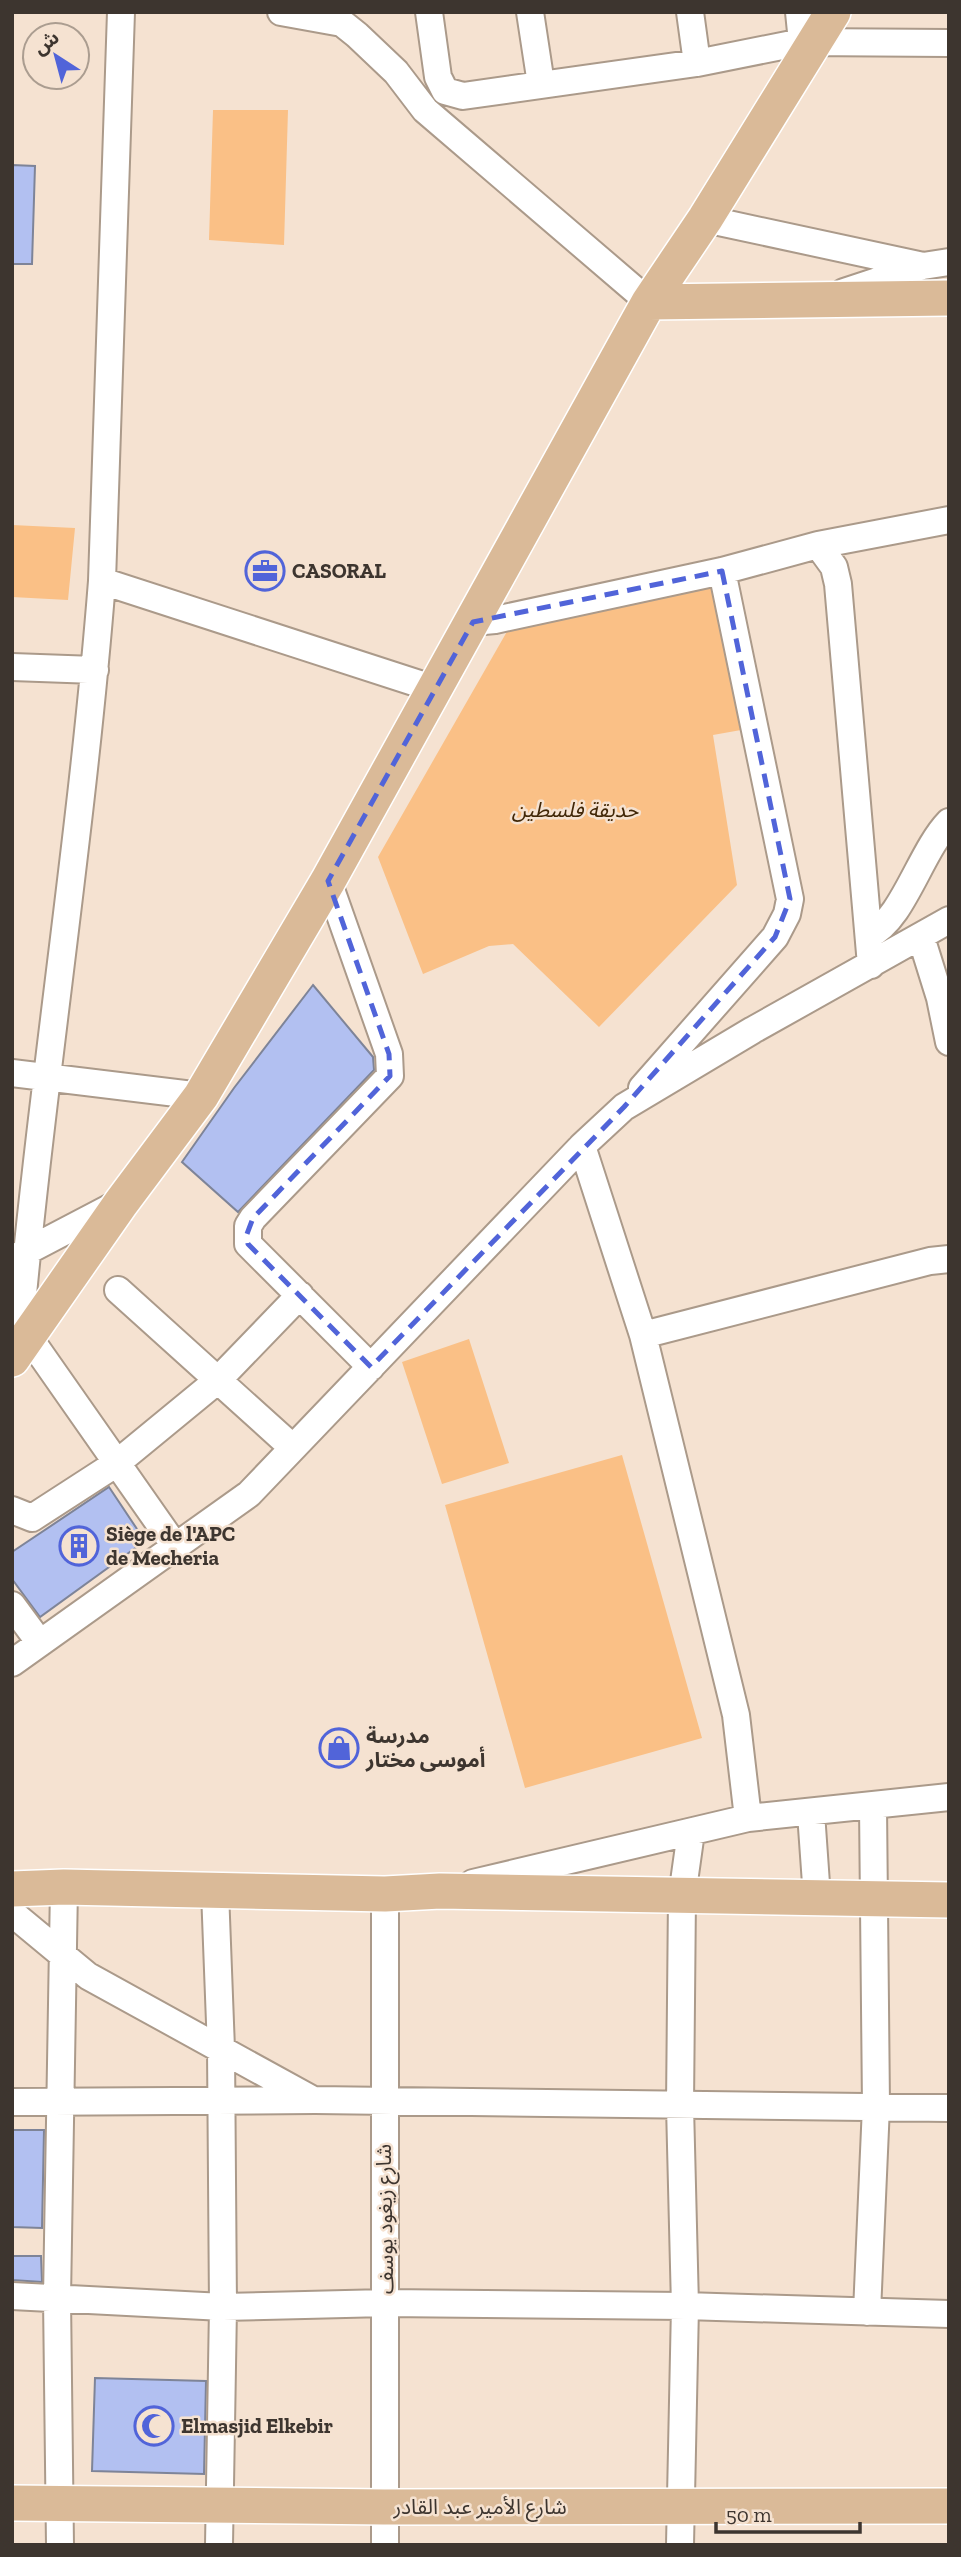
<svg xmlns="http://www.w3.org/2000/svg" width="961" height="2557" font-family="'Zilla Slab','Noto Sans Arabic',serif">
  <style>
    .green { fill: #fac086 }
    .building { fill: #b2c0f1; stroke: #7e8498; stroke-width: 2 }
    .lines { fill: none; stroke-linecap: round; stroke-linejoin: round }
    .minor-casing { stroke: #ab9a8a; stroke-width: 30 }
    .major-casing { stroke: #fff; stroke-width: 38 }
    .minor { stroke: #fff; stroke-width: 26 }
    .major { stroke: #daba98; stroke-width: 35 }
    .marked { fill: none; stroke: #5164d9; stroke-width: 5; stroke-dasharray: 14 9; stroke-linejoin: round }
    .labels { text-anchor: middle; stroke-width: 5; stroke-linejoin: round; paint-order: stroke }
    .poi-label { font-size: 21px; font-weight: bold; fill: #3d352f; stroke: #f5e2d1; text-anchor: start }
    .park-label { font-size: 21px; font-style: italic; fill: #412707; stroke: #f5e2d1 }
    .street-label { font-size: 21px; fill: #3d352f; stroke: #f5e2d1 }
  </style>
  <rect width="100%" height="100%" fill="#f5e2d1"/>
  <!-- green -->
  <path class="green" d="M213 110H288L284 245 209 240Z
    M12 525 75 528 68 600 12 597Z
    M714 582 741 730 713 735 737 885 599 1027 513 944 489 946 423 974 378 857 509 628Z
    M469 1339 509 1463 442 1484 402 1362Z
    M622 1455 702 1738 525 1788 445 1505Z"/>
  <!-- building -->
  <path class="building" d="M12 165 35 166 32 264H12Z
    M313 985 373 1057 374 1070 238 1212 182 1162 234 1088Z
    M109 1487 145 1541 40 1617 12 1579V1552Z
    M12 2130H44L42 2228 12 2227Z
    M12 2256H41L42 2282 12 2280Z
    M95 2378 206 2381 204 2474 92 2471Z"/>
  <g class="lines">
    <!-- minor casing -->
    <g class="minor-casing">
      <path id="minor" d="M281 12 342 23 357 35 396 72 425 110 649 302
        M429 12 438 77 445 91 463 96 697 63 802 42 949 43
        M530 12 541 84
        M690 12 697 63
        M799 12 802 42
        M705 219 923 266
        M844 292 923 266 949 262
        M818 545 949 520
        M102 581 435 689
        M473 622 495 620 722 571 818 545 834 567 838 584 871 965
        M12 667 95 670
        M328 881 389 1054 390 1076 253 1218 248 1226V1244L371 1367
        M869 935C903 920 920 852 949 822
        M921 937 940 998 949 1042
        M12 1073 201 1096
        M642 1088 775 937 787 914 790 899 722 571
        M582 1146 643 1335 736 1715 748 1818
        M14 1258 119 1203
        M118 1290 293 1448
        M643 1335 930 1261 949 1259
        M28 1336 175 1546
        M18 1349C40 1092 82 837 102 581L121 12
        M12 1510 32 1518 117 1463 218 1380 300 1295
        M12 1605 40 1643
        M12 1663 249 1494 582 1146 624 1107 753 1030 949 920
        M811 1813 817 1898
        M473 1883 748 1818 949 1797
        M215 1891 221 2049 223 2307 219 2545
        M385 1894V2545
        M12 1913 88 1976 313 2100
        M12 2102 315 2100 949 2108
        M12 2296 223 2307 386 2303 685 2306 949 2314
        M867 2312 876 2106 873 1806
        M60 2545 57 2298 64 1887
        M680 2545 685 2306 680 2106 682 1896 691 1832"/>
    </g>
    <!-- major casing -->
    <g class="major-casing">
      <path id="major" d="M649 302 949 298
        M12 1359 121 1203 201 1096 328 881 649 302 705 219 833 12
        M12 1889 64 1887 385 1894 440 1891 949 1900
        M12 2503 384 2507 949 2506"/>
    </g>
    <!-- minor -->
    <use href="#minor" class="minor"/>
    <!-- major -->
    <use href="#major" class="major"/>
  </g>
  <!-- marked area -->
  <path class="marked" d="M722 571 790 899 775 937 624 1107 371 1367 248 1244 247 1234 253 1218 390 1076 389 1054 328 881 473 622Z"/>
  <!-- icons -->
  <defs>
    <g id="office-ring" transform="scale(2.0125)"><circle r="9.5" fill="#f5e2d1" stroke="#5164d9" stroke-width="1.5"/><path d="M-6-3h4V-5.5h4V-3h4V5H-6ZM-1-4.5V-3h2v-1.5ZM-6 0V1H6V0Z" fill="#5164d9"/></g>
    <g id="building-ring" transform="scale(2.0125)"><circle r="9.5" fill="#f5e2d1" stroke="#5164d9" stroke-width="1.5"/><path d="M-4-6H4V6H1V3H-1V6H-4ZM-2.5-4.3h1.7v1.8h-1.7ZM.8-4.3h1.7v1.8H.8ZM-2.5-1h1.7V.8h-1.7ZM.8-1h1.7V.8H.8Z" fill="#5164d9"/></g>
    <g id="shop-ring" transform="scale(2.0125)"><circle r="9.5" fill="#f5e2d1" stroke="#5164d9" stroke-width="1.5"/><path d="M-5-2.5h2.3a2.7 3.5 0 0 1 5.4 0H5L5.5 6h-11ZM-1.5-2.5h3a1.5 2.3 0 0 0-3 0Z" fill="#5164d9"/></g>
    <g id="mosque-ring" transform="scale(2.0125)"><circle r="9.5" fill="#f5e2d1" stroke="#5164d9" stroke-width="1.5"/><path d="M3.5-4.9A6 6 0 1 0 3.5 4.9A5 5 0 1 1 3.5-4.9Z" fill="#5164d9"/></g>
  </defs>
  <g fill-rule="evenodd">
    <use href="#office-ring" x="265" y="571"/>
    <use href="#building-ring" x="79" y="1546"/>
    <use href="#shop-ring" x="339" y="1748"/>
    <use href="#mosque-ring" x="154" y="2426"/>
  </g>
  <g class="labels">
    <!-- poi labels -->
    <g class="poi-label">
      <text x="292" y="578">CASORAL</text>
      <text x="106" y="1541">Siège de l'APC<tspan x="106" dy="24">de Mecheria</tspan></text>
      <text x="366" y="1743">مدرسة<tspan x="366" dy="24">أموسى مختار</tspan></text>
      <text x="181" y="2433">Elmasjid Elkebir</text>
    </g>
    <!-- park labels -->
    <g class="park-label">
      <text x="575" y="817">حديقة فلسطين</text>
    </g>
    <!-- street labels -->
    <g class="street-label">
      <text transform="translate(385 2219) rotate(-91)" y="7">شارع زيغود يوسف</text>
      <text x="480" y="2514">شارع الأمير عبد القادر</text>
    </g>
  </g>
  <!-- border -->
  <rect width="961" height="2557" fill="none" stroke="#3d352f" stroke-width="28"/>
  <!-- north arrow -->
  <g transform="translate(56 56) rotate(324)"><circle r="33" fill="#f5e2d1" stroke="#ab9d90" stroke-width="2"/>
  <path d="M0-5L12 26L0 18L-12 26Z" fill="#5164d9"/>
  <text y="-10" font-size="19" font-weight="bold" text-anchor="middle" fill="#3d352f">ش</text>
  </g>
  <!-- scale -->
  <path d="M716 2522v10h144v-10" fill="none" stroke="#3d352f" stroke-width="3.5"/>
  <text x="726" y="2522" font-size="21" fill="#3d352f" stroke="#f5e2d1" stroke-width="5" paint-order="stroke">50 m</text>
</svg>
